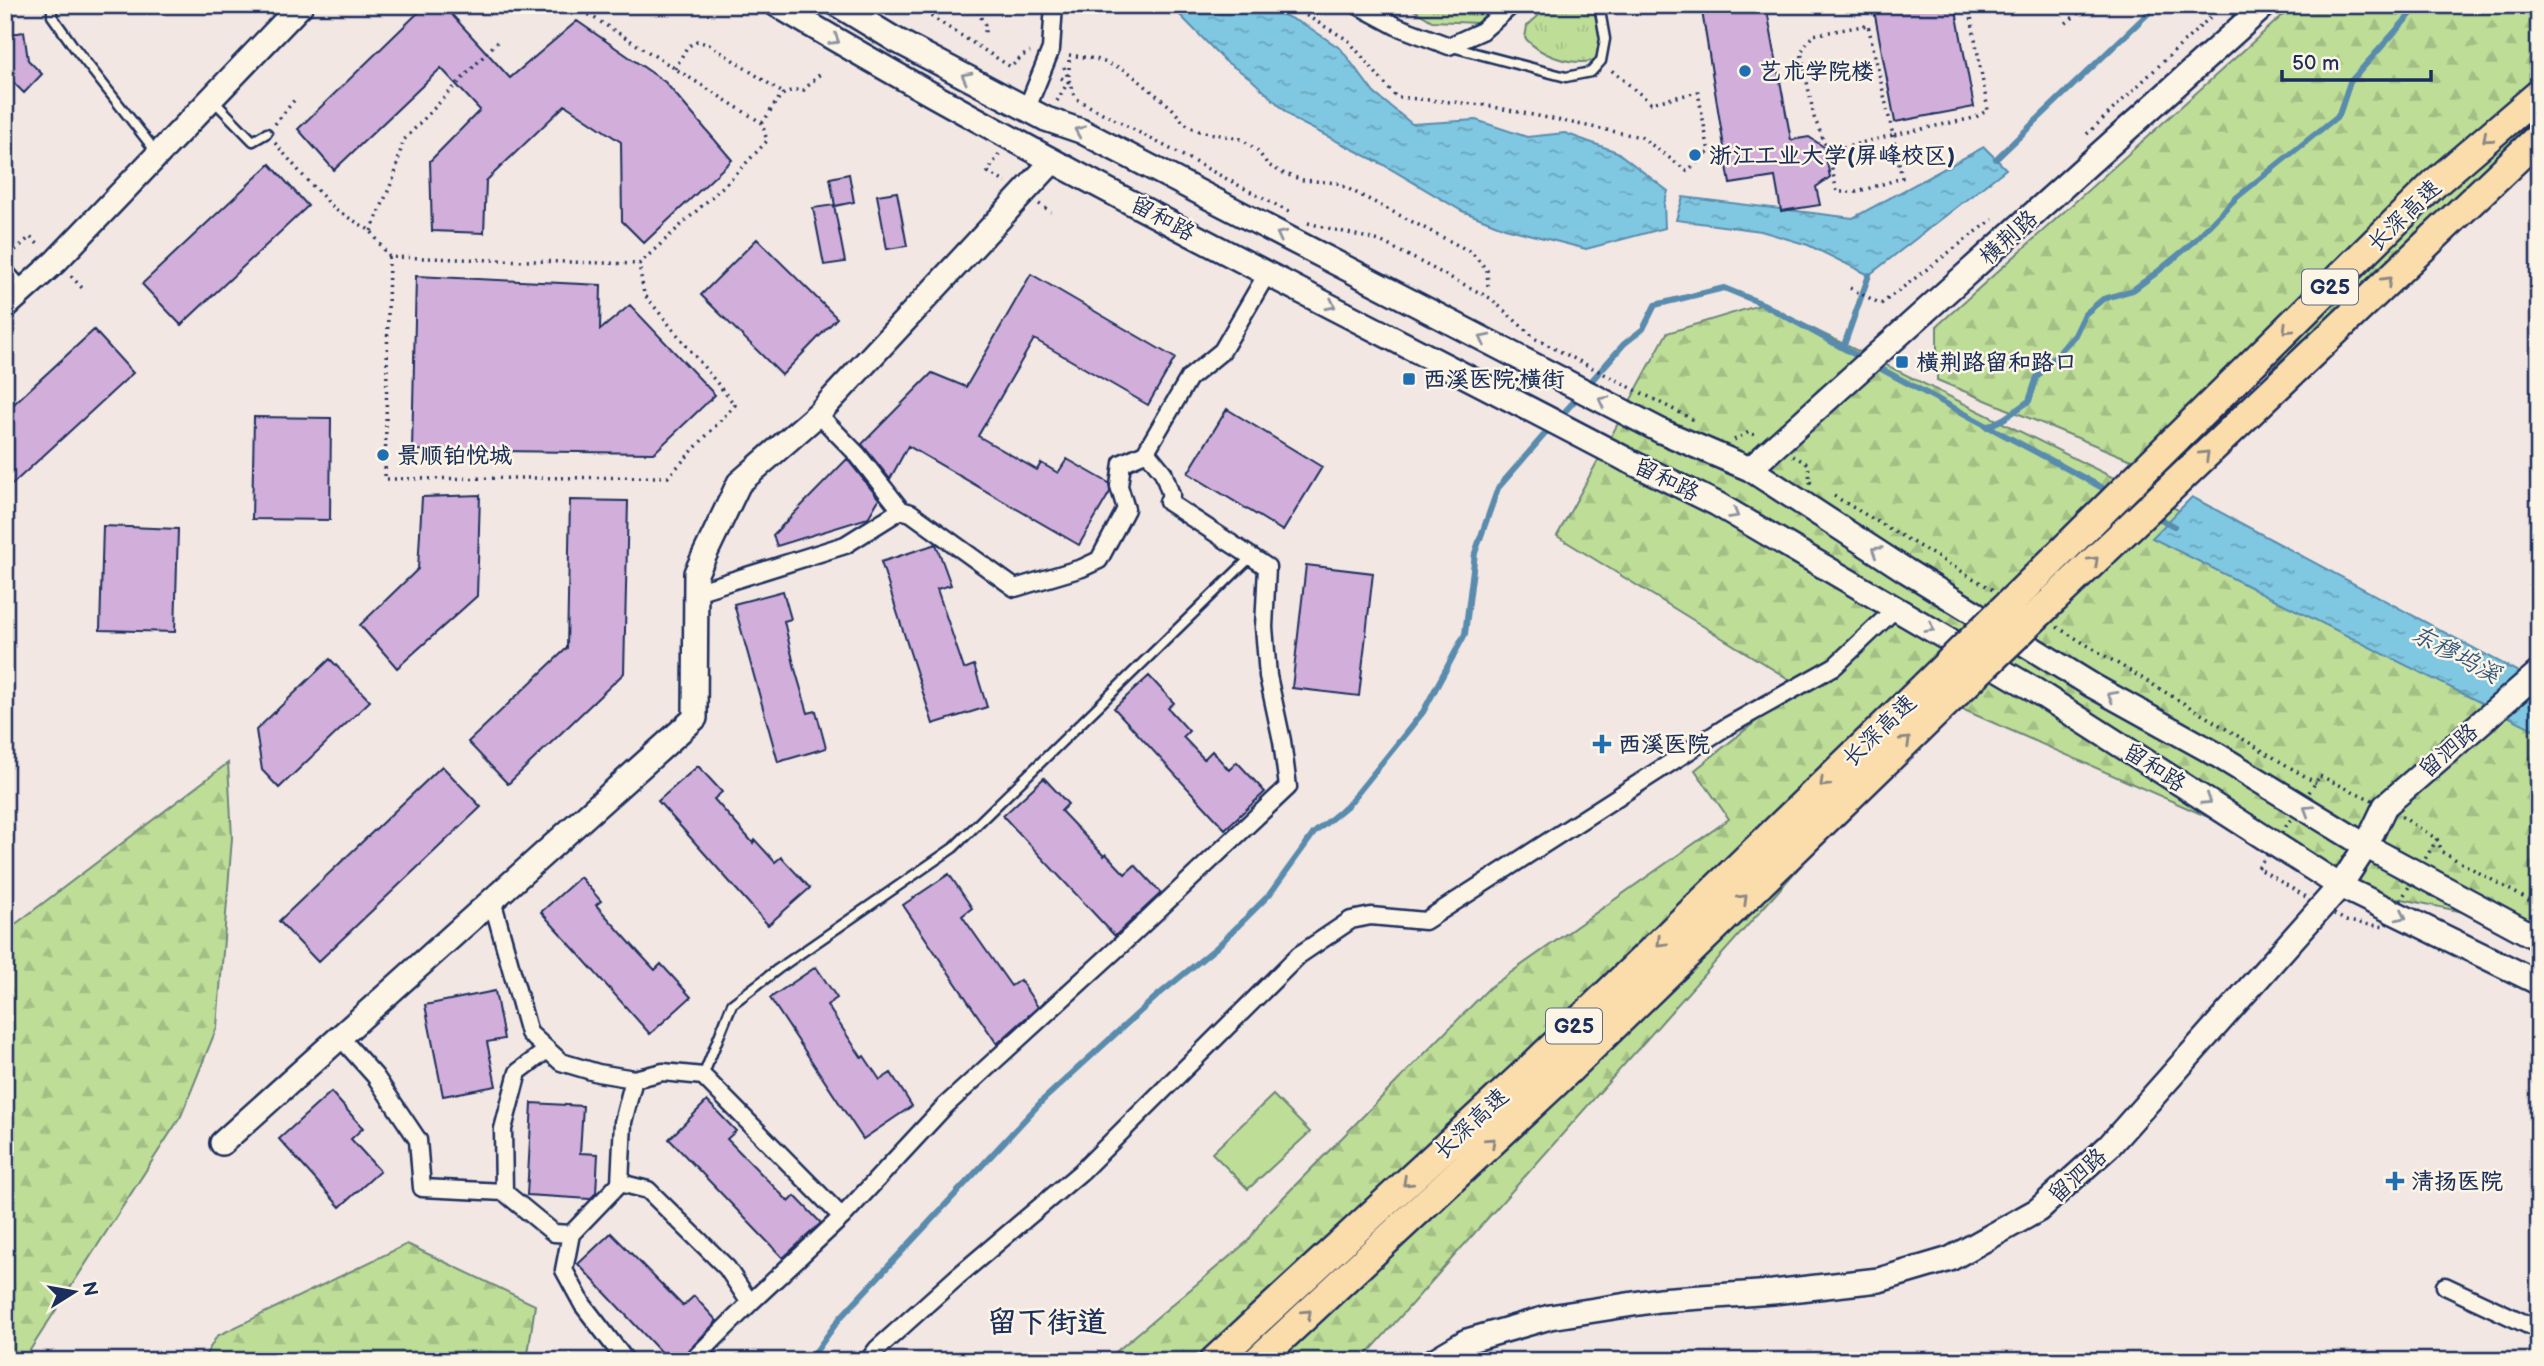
<svg xmlns="http://www.w3.org/2000/svg" width="2544" height="1366" font-family="'Balsamiq Sans','LXGW WenKai TC',sans-serif">
  <style>
    .grass { fill: url(#grass-tufts); stroke: #6c867a; stroke-width: 2 }
    .forest { fill: url(#forest-firs); stroke: #6c867a; stroke-width: 2 }
    .green { fill: #bede97; stroke: #6c867a; stroke-width: 2 }
    .water { fill: url(#water-ripples); stroke: #588bad; stroke-width: 2 }
    .lines { fill: none; stroke-linecap: round; stroke-linejoin: round }
    .stream { stroke: #588bad; stroke-width: 6 }
    .building { fill: #d1afda; stroke: #1b2f5e; stroke-width: 2 }
    .lane-casing { stroke: #1b2f5e; stroke-width: 13 }
    .street-casing { stroke: #1b2f5e; stroke-width: 21 }
    .secondary-casing { stroke: #1b2f5e; stroke-width: 28 }
    .highway-casing { stroke: #1b2f5e; stroke-width: 33 }
    .path { stroke: #1b2f5e; stroke-width: 3.5; stroke-dasharray: 2 5; stroke-linecap: butt }
    .lane { stroke: #fcf5e5; stroke-width: 8 }
    .street { stroke: #fcf5e5; stroke-width: 16 }
    .secondary { stroke: #fcf5e5; stroke-width: 23 }
    .highway { stroke: #faddab; stroke-width: 28 }
    .highway-bridge-casing { stroke: #1b2f5e; stroke-width: 33; stroke-linecap: butt }
    .highway-bridge { stroke: #faddab; stroke-width: 28 }
    .oneway { stroke: #8c92a2 }
    .oneway2 { stroke: #8a8684 }
    .poi-dot { fill: #1f6fb2; stroke: #fcf5e5; stroke-width: 2.5 }
    .labels { text-anchor: middle; stroke-width: 5; stroke-linejoin: round; paint-order: stroke }
    .shield { fill: #fcf5e5; stroke: #5e6a86; stroke-width: 2 }
    .shield-label { font-size: 21px; font-weight: bold; fill: #1b2f5e }
    .poi-label { font-size: 23px; font-weight: bold; fill: #1b2f5e; stroke: #fcf5e5; text-anchor: start }
    .street-label { font-size: 23px; fill: #1b2f5e; stroke: #fcf5e5 }
    .water-label { font-size: 24px; font-style: italic; fill: #34557f; stroke: #fcf5e5 }
    .district-label { font-size: 30px; font-weight: bold; fill: #1b2f5e; stroke: #fcf5e5 }
  </style>
  <defs>
    <pattern id="grass-tufts" width="24" height="20" patternUnits="userSpaceOnUse" patternTransform="scale(1.75)"><rect width="24" height="20" fill="#bede97"/><path d="M3 7l-1-3M5 7V3M7 7l1-3M15 17l-1-3M17 17v-4M19 17l1-3" fill="none" stroke="#a3bf85"/></pattern>
    <pattern id="forest-firs" width="22" height="20" patternUnits="userSpaceOnUse" patternTransform="scale(1.75)"><rect width="22" height="20" fill="#bede97"/><path d="M5 1l3.5 6h-7zM16 11l3.5 6h-7z" fill="#a3bf85"/></pattern>
    <pattern id="water-ripples" width="26" height="14" patternUnits="userSpaceOnUse" patternTransform="scale(1.75)"><rect width="26" height="14" fill="#80c8e1"/><path d="M2 4q2-2 4 0t4 0M15 11q2-2 4 0t4 0" fill="none" stroke="#68a3ba"/></pattern>
  </defs>
  <rect width="100%" height="100%" fill="#f3e7e3"/>
  <filter id="ink" filterUnits="userSpaceOnUse"><feTurbulence type="fractalNoise" baseFrequency=".0143" numOctaves="2"/><feDisplacementMap in="SourceGraphic" scale="14" xChannelSelector="R" yChannelSelector="G"/><feConvolveMatrix kernelMatrix="1 2 1 2 8 2 1 2 1" color-interpolation-filters="sRGB"/></filter>
  <g filter="url(#ink)">
    <!-- grass -->
    <path class="grass" d="M1406 5H1495L1478 23 1432 21Z
      M1550 5H1597C1601 25 1608 44 1593 61 1569 65 1541 56 1525 38L1527 26Z"/>
    <!-- forest -->
    <path class="forest" d="M2294 5H2539V152L2148 467 1937 380V326Z
      M1763 304 2539 689V928L2388 896 1946 702 1361 1361H1105L1248 1241 1265 1216 1489 988 1729 819 1695 770 1800 686 1557 536 1667 333Z
      M228 763 232 838 217 1027 181 1116 23 1361H5V932Z
      M407 1244 535 1305 527 1361H202L217 1336Z"/>
    <!-- green -->
    <path class="green" d="M1273 1095 1310 1132 1248 1189 1212 1153Z"/>
    <!-- water -->
    <path class="water" d="M1167 5H1262L1307 26 1341 49 1374 93 1412 124 1476 120 1527 137 1565 133 1617 152 1668 191 1664 204 1665 228 1586 249 1505 228 1462 211 1382 164 1295 120 1250 78 1225 61 1178 13Z
      M1984 147 2006 169 1869 275 1808 245 1761 231 1676 220 1683 197 1853 218Z
      M2192 497 2539 683V732L2152 538Z"/>
    <g class="lines">
      <!-- stream -->
      <path class="stream" d="M1996 159 2157 5
        M1843 348 1869 275
        M1872 364 2112 493
        M1586 387 1624 344 1643 329 1655 305 1724 288 1763 304 1863 359
        M1558 419 1579 396
        M1987 427 2005 418 2029 401 2037 377 2075 335 2085 314 2103 299 2133 290 2156 273 2189 246 2236 198 2339 115 2350 82 2419 5
        M2153 515 2174 526
        M809 1361 840 1318 1043 1100 1157 996 1217 947 1269 895 1314 833 1348 805 1423 712 1465 634 1475 553 1498 488 1551 427"/>
    </g>
    <!-- building -->
    <path class="building" d="M426 5H443L510 78 577 21 665 82 732 160 644 243 622 221 621 142 565 105 486 181 484 233 432 231 430 161 480 110 441 68 334 170 298 129Z
      M1701 5H1766L1791 140 1809 137 1824 147 1830 177 1816 187 1820 205 1781 211 1775 177 1730 184Z
      M1873 5H1955L1974 107 1895 122Z
      M24 32 28 60 42 74 24 93 14 83 5 85V35Z
      M270 164 308 206 181 325 142 284Z
      M849 174 854 202 835 206 830 178Z
      M897 192 907 246 887 249 877 195Z
      M834 205 845 262 824 265 813 208Z
      M757 239 837 318 782 375 701 295Z
      M1031 274 1175 358 1148 405 1034 339 978 436 1037 470 1041 463 1058 473 1067 459 1109 483 1110 492 1079 545 908 446 890 479 862 444 932 373 966 387Z
      M416 276 601 285 600 330 630 305 715 395 654 453 412 450Z
      M94 330 133 373 5 491V412Z
      M1227 409 1322 467 1283 531 1188 473Z
      M254 417 331 418 330 520 252 519Z
      M847 459 879 499 868 518 777 546 773 535Z
      M480 495 477 596 397 668 360 625 418 569 422 497Z
      M570 500 628 501 624 673 508 784 468 742 567 648Z
      M103 526 178 529 175 632 100 630Z
      M936 544 951 585 937 589 964 669 974 665 987 707 933 724 881 562Z
      M1306 565 1373 573 1359 696 1292 688Z
      M783 591 791 619 784 621 795 669 808 713 816 711 826 748 778 762 734 604Z
      M330 659 370 701 279 788 262 770 256 730Z
      M1149 676 1174 703 1168 708 1189 731 1183 737 1204 759 1212 751 1229 770 1237 762 1265 792 1225 829 1114 708Z
      M442 766 481 807 318 962 279 921Z
      M698 766 722 792 714 799 753 843 755 840 775 862 781 857 810 888 768 925 658 801Z
      M1044 778 1068 804 1061 811 1104 856 1106 854 1125 874 1135 865 1161 893 1115 936 1003 816Z
      M949 874 972 908 962 916 1011 986 1020 980 1038 1007 997 1044 903 905Z
      M580 877 601 901 596 905 640 954 655 970 661 964 691 997 650 1034 541 912Z
      M816 967 837 998 827 1005 862 1058 864 1056 880 1080 891 1073 912 1106 863 1139 770 998Z
      M495 991 504 1039 487 1042 496 1086 443 1096 425 1005Z
      M331 1092 363 1128 351 1139 380 1171 340 1207 279 1139Z
      M707 1101 736 1131 727 1139 789 1202 795 1196 821 1223 783 1258 669 1139Z
      M532 1103 583 1106 580 1153 598 1154 596 1193 590 1199 527 1195Z
      M611 1233 683 1306 694 1296 717 1321 685 1354 681 1361H669L578 1264Z"/>
    <g class="lines">
      <!-- lane casing -->
      <g class="lane-casing">
        <path id="lane" d="M52 5V16L74 47 157 153
          M1452 47 1566 77 1591 72 1601 61 1605 39 1599 5
          M213 100 253 141 267 133
          M703 1076 732 1004 778 969 953 848 1251 557"/>
      </g>
      <!-- street casing -->
      <g class="street-casing">
        <path id="street" d="M1357 5 1396 26 1449 46 1482 31 1512 5
          M1027 108 1051 49 1054 5
          M5 272 24 293
          M818 414 857 454 901 510 911 513 1015 588 1082 568 1099 560 1126 509 1119 486 1122 463 1145 453 1189 378 1222 351 1268 272
          M696 592 845 545 901 510
          M492 900 529 1033 561 1062 598 1073 634 1079 663 1072 703 1076 842 1217 945 1106 1122 944 1288 787 1282 741 1268 676 1264 627 1267 567 1168 502 1171 495 1163 472 1146 451
          M340 1037 375 1076 418 1140 422 1188 504 1192 554 1233 571 1234 620 1183 623 1122 634 1079
          M620 1183 648 1190 727 1268 750 1303 842 1217
          M504 1192 503 1129 518 1072 547 1050
          M571 1234 564 1270 583 1305 626 1361
          M2445 1286 2539 1330
          M692 1361 750 1303
          M868 1361 877 1349 957 1277 1081 1172 1299 955 1351 920 1371 916 1425 921 1726 727 1835 666 1896 608"/>
      </g>
      <!-- secondary casing -->
      <g class="secondary-casing">
        <path id="secondary" d="M777 5C1053 170 1344 311 1629 461L1717 504 2033 689 2340 886 2539 983
          M838 5 894 39 1046 119 1081 131 1661 431 1750 469 1905 570 2093 686 2214 753 2366 846 2539 939
          M5 307 56 261 301 5
          M1750 469 2265 5
          M222 1143 695 718 696 573 739 483 818 414 1053 161
          M1433 1361 1467 1341 1550 1317 1659 1300 1773 1292 1879 1280 1950 1259 2038 1210 2109 1146 2340 886 2366 846 2385 806 2539 672"/>
      </g>
      <!-- highway casing -->
      <g class="highway-casing">
        <path id="highway" d="M2029 584 2434 184 2539 94
          M2053 600 2539 137
          M1214 1361 1534 1065 1926 685
          M1257 1361 1554 1084 1947 702"/>
      </g>
      <!-- path -->
      <path class="path" d="M913 5 1011 67 1022 56 1030 52
        M974 5 985 25V37
        M1288 5 1348 40 1396 97 1484 105 1641 137 1687 171 1709 152 1698 92 1651 103 1610 69
        M2066 23 2089 5
        M1064 67 1076 99 1289 212
        M675 69 687 47 697 41 710 45 783 93
        M1069 76V55L1096 59 1126 70 1172 108 1184 123 1199 131 1241 139 1257 150 1268 165 1285 174 1303 180 1337 183 1471 252 1487 270 1488 287
        M1057 101 1068 82 1058 76
        M762 123C776 106 777 88 804 90L822 72
        M275 124 296 98
        M2087 134 2223 5
        M1893 135 1902 178 1857 192H1837L1828 151Z
        M275 143 305 178 336 210 371 231 389 257 639 264 730 180 767 141 762 123 583 11
        M1828 151 1814 117 1801 52 1813 35 1868 25 1893 135 1974 118 1988 110 1969 5
        M999 154 988 172 1006 183
        M1039 204 1051 212
        M1308 223 1380 241 1490 298 1536 339 1696 421
        M371 231 394 177 403 141 497 42
        M10 255 30 237 40 246
        M389 257 385 479 668 477 735 405 644 294 639 264
        M71 276 84 290
        M1850 288 1881 304 1993 219
        M1734 440 1749 432 1755 436
        M1793 456 1808 464 1810 482 1812 483
        M1834 496 1993 590
        M2057 627 2316 783
        M2320 776 2385 806 2437 839 2385 927 2346 921 2258 868Z
        M2437 839 2442 852 2539 906"/>
      <!-- lane -->
      <use href="#lane" class="lane"/>
      <!-- street -->
      <use href="#street" class="street"/>
      <!-- secondary -->
      <use href="#secondary" class="secondary"/>
      <!-- highway -->
      <use href="#highway" class="highway"/>
      <!-- highway-bridge casing -->
      <g class="highway-bridge-casing">
        <path id="highway-bridge" d="M1926 685 2029 584
          M1947 702 2053 600"/>
      </g>
      <!-- highway-bridge -->
      <use href="#highway-bridge" class="highway-bridge"/>
    </g>
    <!-- one-way arrows -->
    <defs><path id="oneway-chevron" d="M-2-3.5L2.5 0L-2 3.5" fill="none" stroke-width="1.6" stroke-linecap="round" stroke-linejoin="round" transform="scale(1.75)"/></defs>
    <g class="oneway">
      <use href="#oneway-chevron" transform="translate(835 40) rotate(31)"/>
      <use href="#oneway-chevron" transform="translate(966 77) rotate(-152)"/>
      <use href="#oneway-chevron" transform="translate(1079 131) rotate(-157)"/>
      <use href="#oneway-chevron" transform="translate(1281 235) rotate(-153)"/>
      <use href="#oneway-chevron" transform="translate(1331 305) rotate(27)"/>
      <use href="#oneway-chevron" transform="translate(1484 339) rotate(-153)"/>
      <use href="#oneway-chevron" transform="translate(1603 401) rotate(-152)"/>
      <use href="#oneway-chevron" transform="translate(1734 514) rotate(30)"/>
      <use href="#oneway-chevron" transform="translate(1876 551) rotate(-147)"/>
      <use href="#oneway-chevron" transform="translate(1930 628) rotate(30)"/>
      <use href="#oneway-chevron" transform="translate(2112 696) rotate(-151)"/>
      <use href="#oneway-chevron" transform="translate(2207 800) rotate(33)"/>
      <use href="#oneway-chevron" transform="translate(2308 810) rotate(-148)"/>
      <use href="#oneway-chevron" transform="translate(2402 916) rotate(26)"/>
    </g>
    <g class="oneway2">
      <use href="#oneway-chevron" transform="translate(2487 138) rotate(139)"/>
      <use href="#oneway-chevron" transform="translate(2387 281) rotate(-44)"/>
      <use href="#oneway-chevron" transform="translate(2287 329) rotate(135)"/>
      <use href="#oneway-chevron" transform="translate(2205 455) rotate(-44)"/>
      <use href="#oneway-chevron" transform="translate(2094 561) rotate(-44)"/>
      <use href="#oneway-chevron" transform="translate(1906 741) rotate(-44)"/>
      <use href="#oneway-chevron" transform="translate(1824 783) rotate(136)"/>
      <use href="#oneway-chevron" transform="translate(1743 899) rotate(-44)"/>
      <use href="#oneway-chevron" transform="translate(1661 942) rotate(136)"/>
      <use href="#oneway-chevron" transform="translate(1491 1142) rotate(-43)"/>
      <use href="#oneway-chevron" transform="translate(1407 1182) rotate(137)"/>
      <use href="#oneway-chevron" transform="translate(1307 1314) rotate(-43)"/>
    </g>
  </g>
  <!-- markers -->
  <g class="poi-dot">
    <circle cx="1745" cy="71" r="7"/>
    <circle cx="1695" cy="155" r="7"/>
    <rect x="1895" y="355" width="14" height="14" rx="3.5"/>
    <rect x="1402" y="372" width="14" height="14" rx="3.5"/>
    <circle cx="383" cy="455" r="7"/>
    <path d="M1598.5 733.5h7v7h7v7h-7v7h-7v-7h-7v-7h7z"/>
    <path d="M2391.5 1170.5h7v7h7v7h-7v7h-7v-7h-7v-7h7z"/>
  </g>
  <g class="labels">
    <!-- shield labels -->
    <g class="shield">
      <rect x="2302" y="269.5" width="56" height="35" rx="5"/>
      <rect x="1546" y="1008.5" width="56" height="35" rx="5"/>
    </g>
    <g class="shield-label">
      <text x="2330" y="294">G25</text>
      <text x="1574" y="1033">G25</text>
    </g>
    <!-- poi labels -->
    <g class="poi-label">
      <text x="1759" y="79">艺术学院楼</text>
      <text x="1709" y="163">浙江工业大学(屏峰校区)</text>
      <text x="1916" y="370">横荆路留和路口</text>
      <text x="1423" y="387">西溪医院·横街</text>
      <text x="397" y="463">景顺铂悦城</text>
      <text x="1618" y="752">西溪医院</text>
      <text x="2411" y="1189">清扬医院</text>
    </g>
    <!-- street labels -->
    <g class="street-label">
      <text transform="translate(2404 215) rotate(-44)" y="8">长深高速</text>
      <text transform="translate(1163 218) rotate(28)" y="8">留和路</text>
      <text transform="translate(2008 237) rotate(-42)" y="8">横荆路</text>
      <text transform="translate(1667 479) rotate(26)" y="8">留和路</text>
      <text transform="translate(1879 730) rotate(-44)" y="8">长深高速</text>
      <text transform="translate(2448 750) rotate(-41)" y="8">留泗路</text>
      <text transform="translate(2155 767) rotate(33)" y="8">留和路</text>
      <text transform="translate(1471 1123) rotate(-43)" y="8">长深高速</text>
      <text transform="translate(2077 1175) rotate(-42)" y="8">留泗路</text>
    </g>
    <!-- water labels -->
    <g class="water-label">
      <text transform="translate(2456 654) rotate(28)" y="8">东穆坞溪</text>
    </g>
    <!-- district labels -->
    <g class="district-label">
      <text x="1047" y="1332">留下街道</text>
    </g>
  </g>
  <!-- margin -->
  <rect width="2544" height="1366" fill="none" stroke="#fcf5e5" stroke-width="28"/>
  <rect x="14" y="14" width="2516" height="1338" fill="none" stroke="#1b2f5e" stroke-width="2.5" filter="url(#ink)"/>
  <!-- north arrow -->
  <g transform="translate(74 1292) rotate(79)" stroke="#fcf5e5" stroke-width="5" paint-order="stroke">
  <path d="M0-5L12 26L0 18L-12 26Z" fill="#1b2f5e"/>
  <text y="-10" font-size="19" font-weight="bold" text-anchor="middle" fill="#1b2f5e">N</text>
  </g>
  <!-- scale -->
  <path d="M2282 70v10h149v-10" fill="none" stroke="#1b2f5e" stroke-width="3.5"/>
  <text x="2292" y="70" font-size="21" fill="#1b2f5e" stroke="#fcf5e5" stroke-width="5" paint-order="stroke">50 m</text>
</svg>
